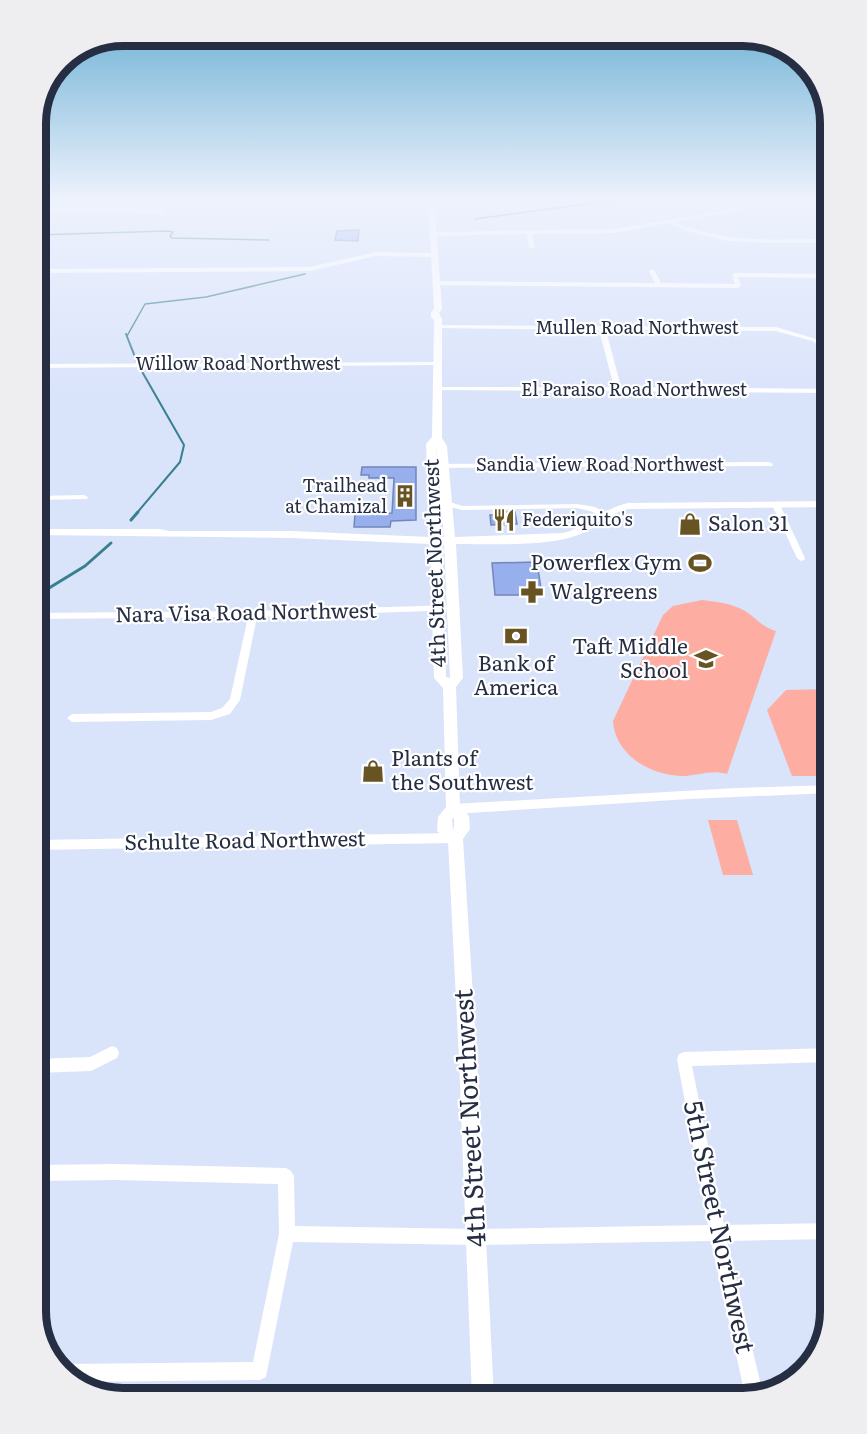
<svg xmlns="http://www.w3.org/2000/svg" width="867" height="1434" font-family="Literata,serif">
  <style>
    .green { fill: #feada2 }
    .lines { fill: none; stroke-linecap: round; stroke-linejoin: round }
    .stream-far2 { stroke: #388090; stroke-width: 1.5 }
    .stream-far1 { stroke: #388090; stroke-width: 2 }
    .stream { stroke: #388090; stroke-width: 3 }
    .building { fill: #97afec; stroke: #7287bb; stroke-width: 1.5 }
    .street { fill: #fff; fill-rule: evenodd }
    .secondary { fill: #fff; fill-rule: evenodd }
    .labels { text-anchor: middle; stroke-width: 4.5; stroke-linejoin: round; paint-order: stroke }
    .far-street-label { font-size: 18px; fill: #262e44; stroke: #fff }
    .far-poi-label { font-size: 18px; fill: #262e44; stroke: #fff; text-anchor: end }
    .poi-label { font-size: 21px; fill: #262e44; stroke: #fff; text-anchor: start }
    .street-label { font-size: 21px; fill: #262e44; stroke: #fff }
    .near-street-label { font-size: 26px; fill: #262e44; stroke: #fff }
    .rim { fill: none; stroke: #262e44; stroke-width: 8 }
  </style>
  <rect width="100%" height="100%" fill="#d9e3fa"/>
  <!-- green -->
  <path class="green" d="M702 600C717 602 731 603 745 611 759 620 760 626 776 631L727 774C711 769 697 776 681 776 649 775 615 754 613 721L663 615 673 606Z
    M831 689V776H792L767 710 786 690Z
    M708 820H737L753 875H723Z"/>
  <g class="lines">
    <!-- stream-far2 -->
    <path class="stream-far2" d="M36 205 46 198
      M475 219 595 203 664 198
      M36 235 167 231 173 232 170 236 172 238 269 240
      M127 336 145 304 206 297 305 274"/>
    <!-- stream-far1 -->
    <path class="stream-far1" d="M126 334 137 362
      M136 514 180 462 184 445 140 368"/>
    <!-- stream -->
    <path class="stream" d="M131 520 138 512
      M36 596 85 566 111 543"/>
  </g>
  <!-- building -->
  <path class="building" d="M359 230 358 241 335 240 337 231Z
    M362 467H416V520L391 521 390 527H354L355 514 392 513 394 478H369V475H361Z
    M502 512H515L517 524 491 525 490 515H502Z
    M537 562 542 595H495L492 563Z"/>
  <g class="lines">
    <!-- street -->
    <path class="street" d="M810 198H824L768 205 674 222C724 244 778 239 831 239V243H769L728 241 687 231 668 223 615 233 532 234 535 247 532 249 529 247 527 234 431 236 428 234 431 232 615 229 768 203Z
      M36 207 163 209 166 211 163 213 36 211Z
      M376 252 432 253 435 255 432 257 376 256 310 271 36 273V269L310 267Z
      M652 269 655 271 661 283 735 284 732 275 735 273 831 274V278L738 277 741 286 738 288 435 285 432 283 435 281 655 283 649 271Z
      M438 325 776 327 816 339 831 347V352L812 341 776 331 606 330 621 387 831 389V393L437 390 435 389V387H614L599 330 436 328V326Z
      M441 362 442 363 439 365 36 368V364Z
      M769 462 773 464 772 466 431 468 427 466 431 464Z
      M84 495 88 497 87 499 36 500V496Z
      M443 501H446L463 506 577 504 595 507 608 515 604 517 590 511 577 508 462 510 443 505Z
      M773 503H779L780 505 805 558 804 560 801 561 797 558 772 505Z
      M455 605 460 608 458 610 257 617 240 700 230 714 211 720 72 722 67 718 72 714 211 712 222 708 230 699 248 617 36 619V613L253 611Z
      M831 785V793L689 799 453 814 449 812 447 809 449 806 453 804 736 788Z
      M455 833 459 835 461 838 459 841 455 843 36 850V840Z
      M112 1046 117 1048 119 1053 117 1058 91 1071 36 1073V1059L90 1057Z
      M831 1048V1062L692 1066 724 1225 831 1223V1239L727 1241 763 1394 746 1397 745 1395 711 1241 476 1245 293 1242 266 1377 260 1380 74 1382 60 1367 66 1364 253 1362 279 1234 278 1184 116 1180 36 1181V1165L116 1164 286 1168 291 1171 294 1176 295 1226 476 1229 708 1225 677 1059 679 1054 684 1052Z"/>
    <!-- secondary -->
    <path class="secondary" d="M428 198H434L442 309 439 313 442 319V438L447 446 455 537 563 533C587 527 604 508 628 503L831 501V507L628 509C609 513 596 529 578 535 548 547 489 544 456 544L463 678 456 687 460 806 469 816 470 829 463 839 477 1059 494 1398H472L459 1059 448 841 437 831 438 817 446 807 443 688 434 678 430 544 290 538 36 535V529H160L169 531H290L430 537 426 444 432 437 434 320 431 317V312L434 309ZM436 444 444 537H441ZM442 544H444L450 677 449 678 446 677ZM454 818V828L453 829 452 819Z"/>
  </g>
  <!-- sky -->
  <linearGradient id="sky" x2="0" y2="1"><stop stop-color="#64add2"/><stop offset="0.5" stop-color="#eef2fd"/><stop offset="1" stop-color="#eef2fd" stop-opacity="0"/></linearGradient>
  <rect width="867" height="399" fill="url(#sky)"/>
  <!-- icons -->
  <defs>
    <g id="building-bare" transform="scale(1.8)"><path d="M-4-6H4V6H1V3H-1V6H-4ZM-2.5-4.3h1.7v1.8h-1.7ZM.8-4.3h1.7v1.8H.8ZM-2.5-1h1.7V.8h-1.7ZM.8-1h1.7V.8H.8Z" fill="#675422" stroke="#fff" stroke-width="2.5" paint-order="stroke"/></g>
    <g id="restaurant-bare" transform="scale(1.8)"><path d="M-5-6h1v4h1v-4h1v4h1v-4h1v5L-1.5 .5V6h-2V.5L-5-1ZM5-6V6H3V1.5H1.5Q1.5-4 5-6Z" fill="#675422" stroke="#fff" stroke-width="2.5" paint-order="stroke"/></g>
    <g id="shop-bare" transform="scale(1.8)"><path d="M-5-2.5h2.3a2.7 3.5 0 0 1 5.4 0H5L5.5 6h-11ZM-1.5-2.5h3a1.5 2.3 0 0 0-3 0Z" fill="#675422" stroke="#fff" stroke-width="2.5" paint-order="stroke"/></g>
    <g id="stadium-bare" transform="scale(1.8)"><path d="M0-5a6.5 5 0 1 0 0 10a6.5 5 0 1 0 0-10ZM-3.5-1.8h7v3.6h-7Z" fill="#675422" stroke="#fff" stroke-width="2.5" paint-order="stroke"/></g>
    <g id="pharmacy-bare" transform="scale(1.8)"><path d="M-2-6h4v4h4v4h-4v4h-4v-4h-4v-4h4Z" fill="#675422" stroke="#fff" stroke-width="2.5" paint-order="stroke"/></g>
    <g id="bank-bare" transform="scale(1.8)"><path d="M-6-4H6V4H-6ZM0-2.3a2.3 2.3 0 1 0 0 4.6a2.3 2.3 0 1 0 0-4.6Z" fill="#675422" stroke="#fff" stroke-width="2.5" paint-order="stroke"/></g>
    <g id="school-bare" transform="scale(1.8)"><path d="M0-5L7-2L0 1L-7-2ZM-4 1L0 2.5L4 1V4Q0 6-4 4Z" fill="#675422" stroke="#fff" stroke-width="2.5" paint-order="stroke"/></g>
  </defs>
  <g fill-rule="evenodd">
    <use href="#building-bare" x="405" y="496"/>
    <use href="#restaurant-bare" x="504" y="520"/>
    <use href="#shop-bare" x="690" y="524"/>
    <use href="#stadium-bare" x="700" y="563"/>
    <use href="#pharmacy-bare" x="532" y="592"/>
    <use href="#bank-bare" x="516" y="636"/>
    <use href="#school-bare" x="706" y="659"/>
    <use href="#shop-bare" x="373" y="771"/>
  </g>
  <g class="labels">
    <!-- far-street labels -->
    <g class="far-street-label">
      <text x="637" y="334">Mullen Road Northwest</text>
      <text x="238" y="370">Willow Road Northwest</text>
      <text x="634" y="396">El Paraiso Road Northwest</text>
      <text x="600" y="471">Sandia View Road Northwest</text>
    </g>
    <!-- far-poi labels -->
    <g class="far-poi-label">
      <text x="387" y="492">Trailhead<tspan x="387" dy="21">at Chamizal</tspan></text>
      <text x="522" y="526" text-anchor="start">Federiquito's</text>
    </g>
    <!-- poi labels -->
    <g class="poi-label">
      <text x="708" y="531">Salon 31</text>
      <text x="682" y="570" text-anchor="end">Powerflex Gym</text>
      <text x="550" y="599">Walgreens</text>
      <text x="688" y="654" text-anchor="end">Taft Middle<tspan x="688" dy="24">School</tspan></text>
      <text x="516" y="671" text-anchor="middle">Bank of<tspan x="516" dy="24">America</tspan></text>
      <text x="391" y="766">Plants of<tspan x="391" dy="24">the Southwest</tspan></text>
    </g>
    <!-- street labels -->
    <g class="street-label">
      <text transform="translate(435 563) rotate(-92)" y="7">4th Street Northwest</text>
      <text transform="translate(246 613) rotate(-1)" y="7">Nara Visa Road Northwest</text>
      <text transform="translate(245 841) rotate(-1)" y="7">Schulte Road Northwest</text>
    </g>
    <!-- near-street labels -->
    <g class="near-street-label">
      <text transform="translate(470 1118) rotate(-93)" y="9">4th Street Northwest</text>
      <text transform="translate(719 1227) rotate(78)" y="9">5th Street Northwest</text>
    </g>
  </g>
  <!-- crop -->
  <path d="M0 0H867V1434H0ZM123 46H743A77 77 0 0 1 820 123V1311A77 77 0 0 1 743 1388H123A77 77 0 0 1 46 1311V123A77 77 0 0 1 123 46Z" fill="#eeeef0" fill-rule="evenodd"/>
  <path class="rim" d="M123 46H743A77 77 0 0 1 820 123V1311A77 77 0 0 1 743 1388H123A77 77 0 0 1 46 1311V123A77 77 0 0 1 123 46Z"/>
</svg>
